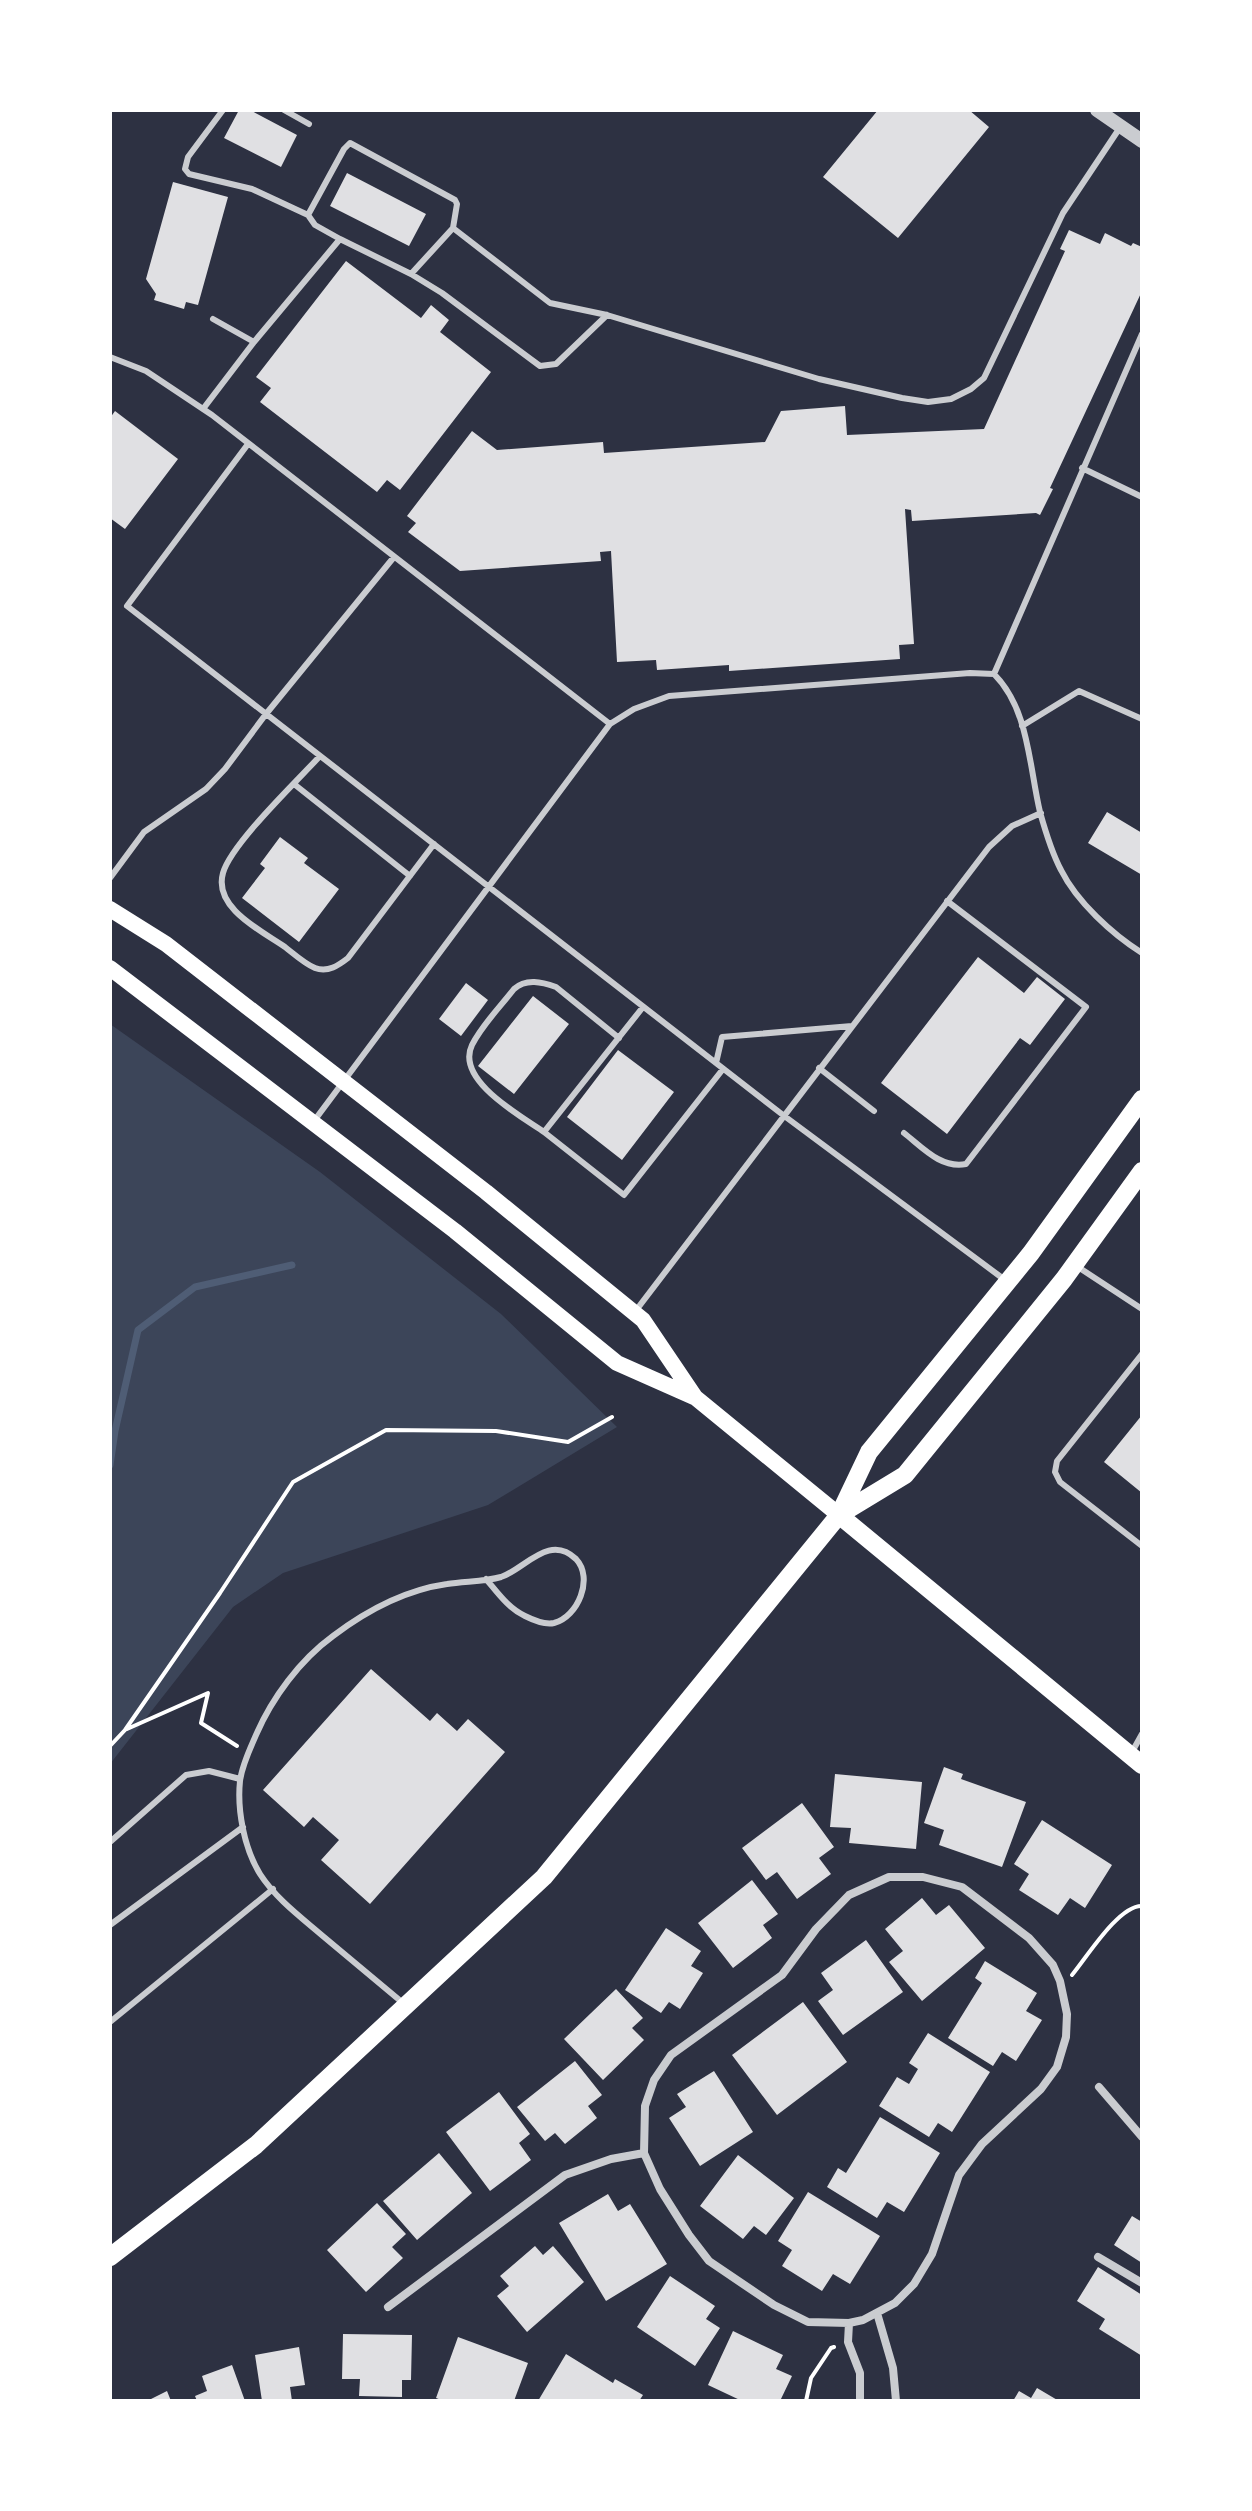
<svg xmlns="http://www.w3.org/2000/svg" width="1252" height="2511" font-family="'Golos Text',sans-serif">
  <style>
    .green { fill: #3c4559 }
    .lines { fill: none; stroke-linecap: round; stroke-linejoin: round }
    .stream { stroke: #4f5d75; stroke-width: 7 }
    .building { fill: #e0e0e3 }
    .path { stroke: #fff; stroke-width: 4 }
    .service { stroke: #caccd0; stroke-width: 6 }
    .minor { stroke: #caccd0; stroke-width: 8 }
    .tertiary { stroke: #caccd0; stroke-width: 14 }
    .secondary { stroke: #fff; stroke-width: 16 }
    .primary { stroke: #fff; stroke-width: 18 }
  </style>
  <rect width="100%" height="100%" fill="#2d3142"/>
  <!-- green -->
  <path class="green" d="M110 1024 320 1172 501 1314 617 1427 488 1505 283 1573 233 1607 110 1764Z"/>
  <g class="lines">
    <!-- stream -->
    <path class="stream" d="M110 1465 115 1431 138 1330 195 1287 292 1265"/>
  </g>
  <!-- building -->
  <path class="building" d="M239 110H250L297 135 281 167 224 138Z
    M878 110H969L989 127 898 238 823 177Z
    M347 173 426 214 409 246 330 206Z
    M173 182 228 197 198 305 186 302 184 309 154 300 156 294 146 279Z
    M1069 230 1100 244 1105 233 1131 246 1133 243 1142 247V291L1050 488 1053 489 1040 515 1036 513 912 521 911 510 905 509 914 644 899 645 900 659 729 671V665L657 670 656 660 617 662 611 551 600 552 601 561 460 571 408 532 416 523 407 516 472 431 497 450 603 442 604 453 765 442 781 411 845 406 847 435 984 429 1065 251 1060 249Z
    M346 261 421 318 431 305 449 320 440 332 491 372 400 490 387 480 377 492 260 402 271 388 256 377Z
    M115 411 178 459 125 529 110 518V418Z
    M1107 812 1142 833V875L1088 843Z
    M280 837 308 858 304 863 339 889 299 942 242 898 265 868 260 864Z
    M978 957 1024 993 1037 977 1065 999 1030 1045 1020 1038 947 1134 881 1083Z
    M466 983 488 1000 461 1036 439 1019Z
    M533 996 569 1024 514 1094 478 1066Z
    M618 1050 674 1092 622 1160 567 1117Z
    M1142 1415V1493L1104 1462Z
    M371 1669 430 1721 437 1713 457 1731 468 1719 505 1752 370 1904 321 1860 339 1840 313 1817 304 1827 263 1790Z
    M944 1767 963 1774 961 1779 1026 1802 1002 1867 939 1845 944 1830 924 1823Z
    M835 1774 922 1782 916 1849 849 1843 851 1828 830 1827Z
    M802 1803 834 1847 819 1858 831 1874 797 1899 777 1872 766 1880 742 1848Z
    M1042 1820 1112 1865 1085 1908 1070 1898 1058 1915 1019 1890 1029 1874 1014 1864Z
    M752 1880 778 1914 763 1925 772 1938 733 1968 698 1923Z
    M922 1898 936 1915 949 1905 985 1948 922 2001 889 1962 903 1951 885 1929Z
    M666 1928 701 1951 691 1966 703 1973 680 2009 669 2002 661 2013 625 1990Z
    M866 1940 903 1992 843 2035 818 2001 833 1990 821 1973Z
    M985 1961 1037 1993 1026 2011 1042 2020 1016 2061 1002 2052 993 2066 948 2038 982 1983 975 1978Z
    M616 1989 643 2018 632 2028 644 2040 603 2080 564 2039Z
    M803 2002 847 2062 777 2115 732 2055Z
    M928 2033 990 2072 952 2132 938 2123 929 2137 879 2106 897 2077 909 2084 918 2069 909 2063Z
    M575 2061 602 2095 588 2106 597 2118 565 2144 555 2133 545 2141 517 2107Z
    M714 2071 753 2132 700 2166 669 2118 686 2107 677 2094Z
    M499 2092 530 2134 519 2143 531 2160 490 2191 446 2132Z
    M880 2117 940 2153 904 2212 887 2202 877 2218 827 2187 838 2168 846 2173Z
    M439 2153 472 2193 417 2240 383 2201Z
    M738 2155 794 2198 766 2235 754 2226 743 2239 700 2206Z
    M808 2192 880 2236 850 2284 833 2274 822 2291 782 2266 792 2250 778 2241Z
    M608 2194 618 2211 630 2204 667 2264 606 2301 559 2223Z
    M377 2203 406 2234 392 2247 403 2258 366 2292 327 2250Z
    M1132 2216 1142 2222V2263L1114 2245Z
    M535 2246 543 2255 553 2246 584 2282 527 2332 497 2296 509 2286 500 2276Z
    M1098 2267 1142 2295V2356L1099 2329 1105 2319 1077 2301Z
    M670 2276 715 2306 706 2319 720 2328 695 2366 637 2327Z
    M733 2331 783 2355 776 2369 792 2376 780 2401H742L708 2385Z
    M343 2334 412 2335 411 2380H402V2397L359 2396 360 2379H342Z
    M458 2337 528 2363 514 2401 497 2399 496 2401H444L436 2398Z
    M299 2347 305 2385 290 2387 292 2401H262L255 2355Z
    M566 2354 613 2383 615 2379 643 2395 639 2401H538Z
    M232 2365 245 2401H197L195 2396 207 2391 202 2376Z
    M1037 2388 1059 2401H1013L1019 2391 1031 2398Z
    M167 2391 171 2401H147Z"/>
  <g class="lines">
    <!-- path -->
    <path class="path" d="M127 1729 208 1693 201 1723 237 1746
      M110 1746 125 1730 220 1593 293 1482 386 1430 496 1431 568 1442 612 1417
      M1072 1975C1087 1957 1119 1905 1142 1906
      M806 2401 811 2378 831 2348 834 2347"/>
    <!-- service -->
    <path class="service" d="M223 110 188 157 185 169 189 174 252 189 308 215
      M284 110 309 124
      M340 239 411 274 442 293 540 366 556 364 607 315
      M411 274 453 228
      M213 319 254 342
      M110 357 146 371 212 415 610 724 314 1121
      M203 409 254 342 340 239 315 225 308 215 344 149 350 143 455 200 457 204 453 228 550 303 607 315 819 379 902 398 928 402 951 399 971 389 984 378 1063 213 1121 126
      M248 444 127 606 783 1115 1005 1280
      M1082 468 1142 497
      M994 674 1142 334
      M610 724 634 709 669 696 970 673 994 674C1029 709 1029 766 1040 812 1045 830 1052 853 1061 870 1077 902 1112 934 1142 953
      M1022 726 1079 691 1142 719
      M320 756C298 780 231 844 223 873 213 908 262 931 285 947 294 954 305 964 315 968 328 973 339 965 348 958L434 844
      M294 784 410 876
      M110 878 144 832 206 789 225 769 266 714 394 557
      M643 1007 544 1132 624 1195 723 1069
      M716 1063 722 1037 852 1026
      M819 1068 874 1111
      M544 1132C521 1116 455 1080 472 1045 482 1025 500 1007 514 989 526 978 542 982 556 987L619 1038
      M904 1133C922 1147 941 1169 966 1164L1086 1007 947 901
      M1078 1267 1142 1309
      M634 1313 989 847 1012 826 1041 813
      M1142 1354 1057 1461 1055 1472 1060 1482 1142 1546
      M1132 1752 1142 1734
      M110 1842 186 1775 209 1771 240 1779
      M110 1925 243 1827
      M403 2003C377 1981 350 1959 324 1937 302 1918 276 1899 260 1874 244 1848 237 1810 240 1781 242 1765 250 1749 256 1735 272 1698 300 1660 333 1636 366 1611 405 1590 447 1584 464 1581 484 1582 501 1577 525 1569 549 1533 576 1559 594 1578 578 1617 554 1623 545 1625 533 1620 525 1616 508 1608 498 1593 486 1579
      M110 2022 273 1889"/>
    <!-- minor -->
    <path class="minor" d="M889 1877H923L962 1887 1029 1938 1053 1965 1060 1981 1067 2014 1066 2037 1057 2067 1041 2089 982 2144 959 2175 932 2254 914 2284 895 2303 863 2320 849 2323 808 2322 774 2305 709 2261 689 2235 660 2189 644 2153 645 2106 654 2080 671 2055 782 1975 816 1929 849 1895Z
      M1099 2087 1142 2137
      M1098 2257 1142 2283
      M388 2307 565 2175 611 2159 644 2153
      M877 2313 893 2368 896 2401
      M849 2323 848 2342 860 2373V2401"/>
    <!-- tertiary -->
    <path class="tertiary" d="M1097 110 1142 141"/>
    <!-- secondary -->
    <path class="secondary" d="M110 909 166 944 486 1192 643 1320 695 1397
      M110 968 455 1231 617 1363 696 1398 839 1515"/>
    <!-- primary -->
    <path class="primary" d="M839 1515 905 1475 1064 1279 1142 1171
      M839 1515 1142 1765
      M110 2257 256 2145 544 1877 839 1515 869 1452 1031 1253 1142 1099"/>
  </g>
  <!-- border -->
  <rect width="1252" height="2511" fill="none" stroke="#ffffff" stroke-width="224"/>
</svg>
